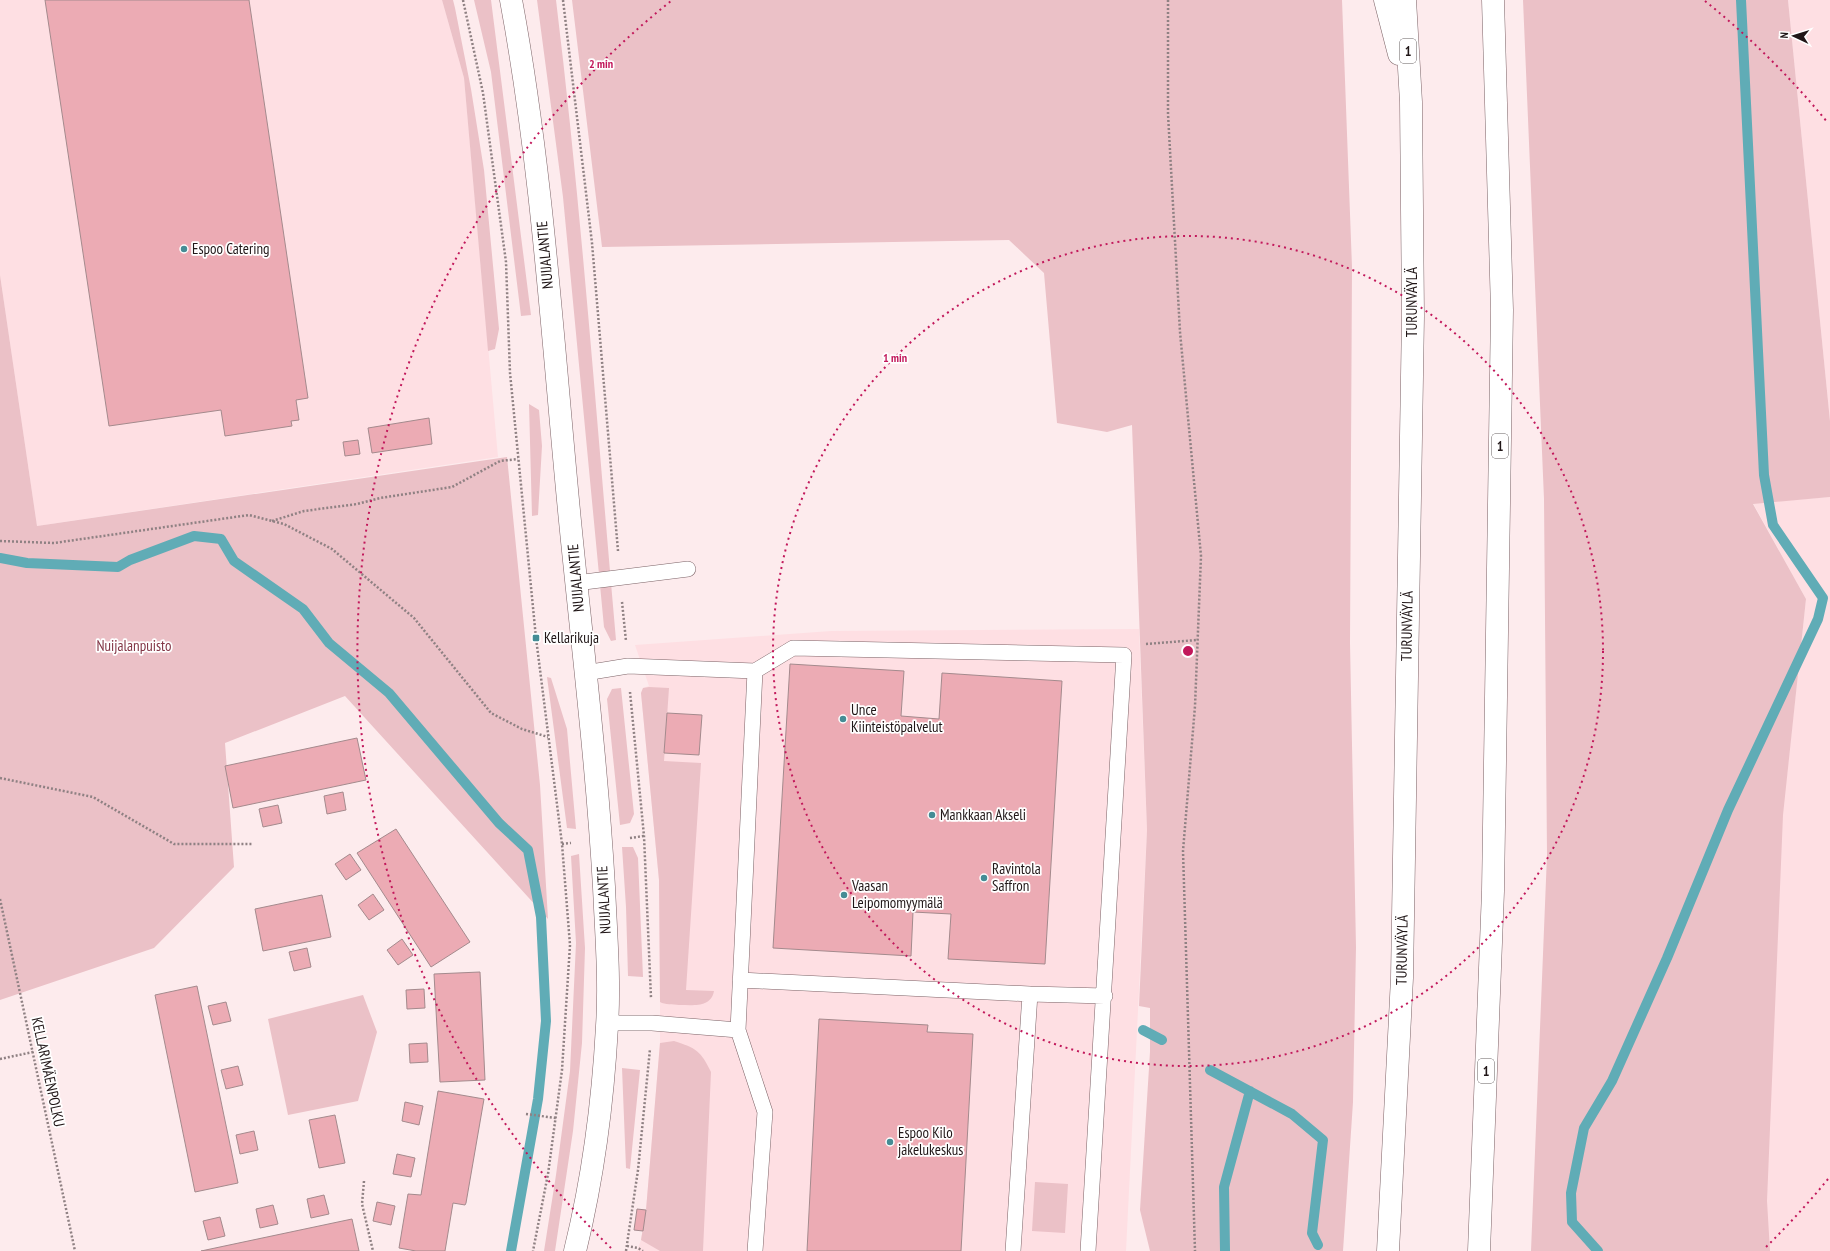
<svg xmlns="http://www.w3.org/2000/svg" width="1830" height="1251" font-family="'PT Sans Narrow',sans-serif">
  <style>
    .built { fill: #fedfe3 }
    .green { fill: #ebc1c7 }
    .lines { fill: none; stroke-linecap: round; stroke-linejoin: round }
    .stream { stroke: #60acb6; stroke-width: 10 }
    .building { fill: #ecabb4; stroke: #a48a8d }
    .lane-casing { stroke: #7c6367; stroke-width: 16 }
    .secondary-casing { stroke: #7c6367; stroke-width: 23 }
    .highway-casing { stroke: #7c6367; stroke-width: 23 }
    .path { stroke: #8f8183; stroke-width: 2.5; stroke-dasharray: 2 2; stroke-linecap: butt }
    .lane { stroke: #fff; stroke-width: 15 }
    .secondary { stroke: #fff; stroke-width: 22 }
    .highway { stroke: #fff; stroke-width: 22 }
    .ring { fill: none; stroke: #c2185b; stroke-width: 2; stroke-dasharray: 2 4 }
    .poi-dot { fill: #458c95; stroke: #fff; stroke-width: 1.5 }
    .labels { text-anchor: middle; stroke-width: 3.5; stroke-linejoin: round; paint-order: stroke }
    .shield { fill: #fff; stroke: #635c5d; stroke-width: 1 }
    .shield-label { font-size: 14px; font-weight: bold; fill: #201617 }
    .poi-label { font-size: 15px; fill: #201617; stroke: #fff; text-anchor: start }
    .street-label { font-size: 15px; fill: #201617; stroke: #fff }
    .park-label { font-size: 15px; fill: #823545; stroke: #fff }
    .centre { fill: #c2185b; stroke: #fff; stroke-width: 2 }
    .ring-label { font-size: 12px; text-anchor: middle; font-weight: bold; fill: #c2185b; stroke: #fff; stroke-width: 3.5; stroke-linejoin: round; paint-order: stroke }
  </style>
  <rect width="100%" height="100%" fill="#fdebed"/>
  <!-- built -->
  <path class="built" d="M0 0H442L464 78 498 457 37 526 0 275Z
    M1788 0H1830V421Z
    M1830 497V1251H1724L1787 774 1806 599 1753 503Z
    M1139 629 1147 830 1126 1251H637L641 1240 646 1210 660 1043V1002L659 880 641 693 643 688 649 686 635 645 831 631Z"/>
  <!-- green -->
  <path class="green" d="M442 0H453L455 8 471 89 484 170 499 329 495 349 488 351 464 78Z
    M474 0H491L531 315 521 316 491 72Z
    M537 0H556C582 213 597 427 616 640L611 641 604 627 563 197Z
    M572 0H1342L1352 267 1350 643 1356 947 1353 1102 1343 1251H1150L1140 1210 1150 1052V1008L1139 1006 1147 830 1132 425 1107 432 1057 423 1044 273 1009 240 602 247Z
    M1523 0H1788L1830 421V497L1753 504 1806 599 1783 815 1767 1201 1770 1251H1531L1547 855 1544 499Z
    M0 275 37 526 507 457 540 785 548 919 345 696 225 743 234 867 154 948 0 1000Z
    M529 404 539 410 542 446 538 515 532 516Z
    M547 677 551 678 567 729 576 829 567 828Z
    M649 687 669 688 664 761 701 763 686 990 714 991C711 1008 693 1005 679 1005 673 1004 665 1005 660 1002L659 880 641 693 643 688Z
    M621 688 634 814 630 823 620 825 607 699 612 689Z
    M622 847H633L638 858 643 977 628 976 626 907Z
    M579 854 585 948 582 1043 573 1131 555 1251H544L556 1175 570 1071 576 943 571 856Z
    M363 995 377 1032 358 1101 288 1115 268 1019Z
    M674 1041C696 1048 701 1051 711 1072L703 1251H660L641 1240 646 1210 660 1043Z
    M622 1068 640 1070 630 1169 626 1168Z
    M1035 1182 1068 1184 1065 1233 1032 1231Z"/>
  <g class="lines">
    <!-- stream -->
    <path class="stream" d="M0 558 27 563 118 567 130 560 194 536 221 539 234 561 303 609 329 643 389 693 499 823 528 850 541 917 546 1021 538 1099 511 1251
      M1143 1030 1162 1040
      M1210 1070 1292 1114 1323 1140 1312 1233 1318 1245
      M1225 1251 1224 1187 1250 1091
      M1598 1251 1572 1222 1571 1193 1584 1128 1612 1081 1667 958 1728 810 1818 619 1823 598 1773 525 1764 475 1741 0"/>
  </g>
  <!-- building -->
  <path class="building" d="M45 0H249L308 398 296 400 299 420 291 421 292 426 225 436 221 410 109 426Z
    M429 418 432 444 372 453 368 428Z
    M358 440 360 454 345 456 343 442Z
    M790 664 904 671 901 716 939 719 942 673 1062 681 1045 964 948 959 951 914 913 912 911 956 773 948Z
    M667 713 702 715 699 755 664 753Z
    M357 738 366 780 233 808 225 766Z
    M343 792 346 810 327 814 324 796Z
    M278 805 282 823 263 827 259 809Z
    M396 829 470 942 431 967 357 853Z
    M350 854 361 870 346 880 335 864Z
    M373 894 384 910 369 920 358 905Z
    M322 895 331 937 263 951 255 909Z
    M402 939 413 955 398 965 387 950Z
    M307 948 311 967 294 971 289 952Z
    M480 972 485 1080 440 1082 434 974Z
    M197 986 238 1183 195 1192 155 995Z
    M424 989 425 1008 407 1009 406 990Z
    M226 1002 231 1021 213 1025 208 1006Z
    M819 1019 928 1025 927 1032 973 1034 961 1251H807Z
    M427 1043 428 1062 410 1063 409 1044Z
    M238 1066 243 1085 226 1089 221 1070Z
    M438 1091 484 1099 466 1203 465 1205 453 1203 445 1251H416L399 1248 408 1194 421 1195Z
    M405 1102 423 1106 419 1125 402 1121Z
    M335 1115 345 1163 319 1168 309 1120Z
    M254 1131 258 1150 240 1154 236 1135Z
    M397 1154 415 1158 411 1177 393 1174Z
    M324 1195 329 1214 311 1218 307 1199Z
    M377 1202 395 1206 391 1225 373 1221Z
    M273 1205 278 1224 260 1228 256 1209Z
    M637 1209 646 1210 643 1231 634 1230Z
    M220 1217 225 1236 208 1240 203 1221Z
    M352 1219 359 1251H201Z"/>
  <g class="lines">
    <!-- lane casing -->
    <g class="lane-casing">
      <path id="lane" d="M576 583 688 569
        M755 671 793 648 1124 655 1088 1251
        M585 673 628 666 755 671 738 1030 765 1112 755 1251
        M740 980 1030 994
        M608 1023H652L738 1030
        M1013 1251 1030 994 1105 996"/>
    </g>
    <!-- secondary casing -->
    <g class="secondary-casing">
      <path id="secondary" d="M511 0C543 172 553 348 570 521 582 643 597 765 604 887 606 933 610 980 607 1026 603 1101 593 1178 575 1251"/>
    </g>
    <!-- highway casing -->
    <g class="highway-casing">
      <path id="highway" d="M1385 0 1399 54
        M1388 1251 1402 978 1413 316 1411 102 1405 0
        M1479 1251 1493 891 1502 310 1493 0"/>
    </g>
    <!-- path -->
    <path class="path" d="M463 0 483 93 506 262 510 373 536 638 562 844 570 945 562 1070 548 1174 533 1251
      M563 0 592 243 618 551
      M1168 0V114L1180 332 1201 556 1195 706 1183 851 1195 1251
      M272 521 304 511 357 504 380 498 452 487 500 461 518 459
      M0 541 54 543 249 515 284 524 332 549 414 618 491 713 522 729 548 737
      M622 602 626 641
      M1146 644 1197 640
      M630 692 644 836 651 998
      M0 778 93 797 174 844H252
      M630 838 644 836
      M562 844 571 843
      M0 899 75 1251
      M0 1059 33 1052
      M526 1114 556 1118
      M364 1181 362 1204 373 1251
      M627 1246 638 1248 643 1251
      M626 1251 638 1170 650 1049"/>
    <!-- lane -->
    <use href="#lane" class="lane"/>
    <!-- secondary -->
    <use href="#secondary" class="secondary"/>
    <!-- highway -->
    <use href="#highway" class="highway"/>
  </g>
  <!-- distance rings -->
  <g class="ring">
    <circle cx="1188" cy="651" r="415"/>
    <path d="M1828 1179A830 830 0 0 1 1765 1248M611 1248A830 830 0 0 1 671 1M1705 1A830 830 0 0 1 1828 123"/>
  </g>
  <!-- markers -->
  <g class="poi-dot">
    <circle cx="184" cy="249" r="4"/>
    <rect x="532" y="634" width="8" height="8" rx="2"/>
    <circle cx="843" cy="719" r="4"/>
    <circle cx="932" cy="815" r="4"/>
    <circle cx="984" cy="878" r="4"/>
    <circle cx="844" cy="895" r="4"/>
    <circle cx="890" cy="1142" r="4"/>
  </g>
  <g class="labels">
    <!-- shield labels -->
    <g class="shield">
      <rect x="1400" y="39" width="16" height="24" rx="3"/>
      <rect x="1492" y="434" width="16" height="24" rx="3"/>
      <rect x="1478" y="1059" width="16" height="24" rx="3"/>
    </g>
    <g class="shield-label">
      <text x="1408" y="56">1</text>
      <text x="1500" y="451">1</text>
      <text x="1486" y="1076">1</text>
    </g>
    <!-- poi labels -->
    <g class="poi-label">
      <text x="192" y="254">Espoo Catering</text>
      <text x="544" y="643">Kellarikuja</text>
      <text x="851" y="715">Unce<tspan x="851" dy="17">Kiinteistöpalvelut</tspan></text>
      <text x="940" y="820">Mankkaan Akseli</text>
      <text x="992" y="874">Ravintola<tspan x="992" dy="17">Saffron</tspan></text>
      <text x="852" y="891">Vaasan<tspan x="852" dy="17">Leipomomyymälä</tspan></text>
      <text x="898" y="1138">Espoo Kilo<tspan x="898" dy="17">jakelukeskus</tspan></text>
    </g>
    <!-- street labels -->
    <g class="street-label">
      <text transform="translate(545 255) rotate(-95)" y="5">NUIJALANTIE</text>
      <text transform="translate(1412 302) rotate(-90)" y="5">TURUNVÄYLÄ</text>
      <text transform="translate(576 578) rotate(-95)" y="5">NUIJALANTIE</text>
      <text transform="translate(1407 626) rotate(-89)" y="5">TURUNVÄYLÄ</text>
      <text transform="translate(604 900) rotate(-93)" y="5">NUIJALANTIE</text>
      <text transform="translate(1402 950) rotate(-89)" y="5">TURUNVÄYLÄ</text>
      <text transform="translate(48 1072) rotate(78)" y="5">KELLARIMÄENPOLKU</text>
    </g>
    <!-- park labels -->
    <g class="park-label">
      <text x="134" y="651">Nuijalanpuisto</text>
    </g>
  </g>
  <circle cx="1188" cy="651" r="6" class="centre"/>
  <g class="ring-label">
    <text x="601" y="68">2 min</text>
    <text x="895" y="362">1 min</text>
  </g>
  <!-- north arrow -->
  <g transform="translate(1794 36) rotate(274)" stroke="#ffffff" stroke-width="3" paint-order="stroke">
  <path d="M0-3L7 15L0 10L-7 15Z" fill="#201617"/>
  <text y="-6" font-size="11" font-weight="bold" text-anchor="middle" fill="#201617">N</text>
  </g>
</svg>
